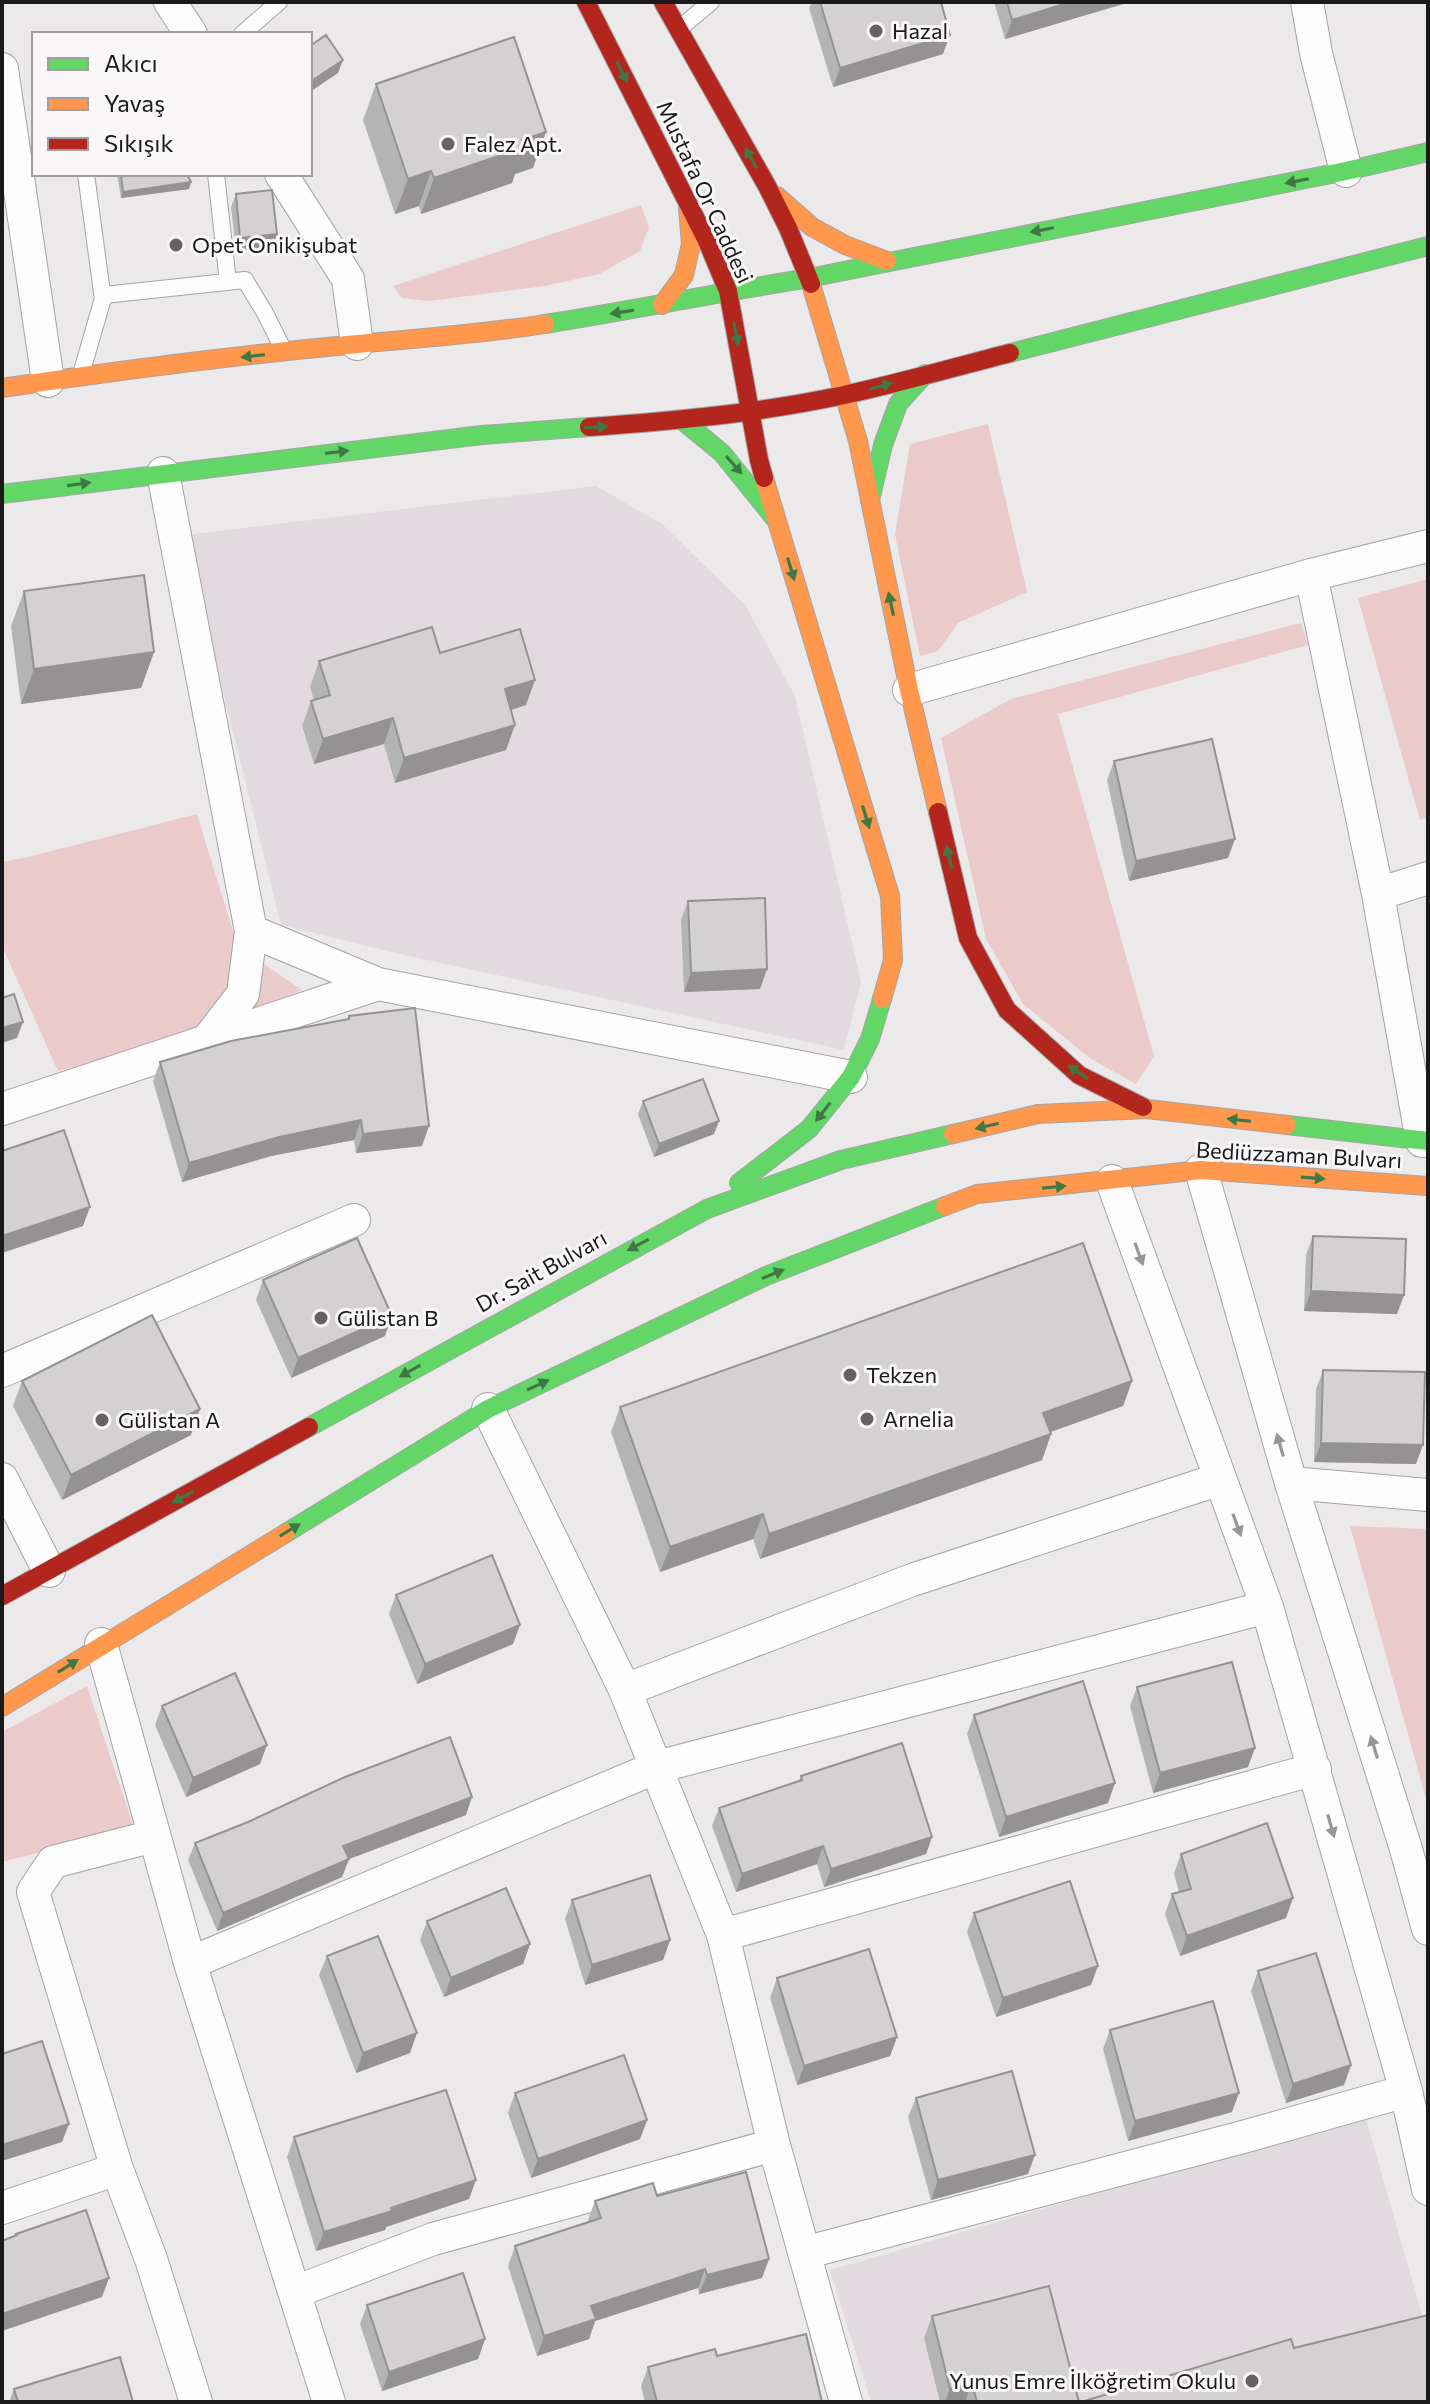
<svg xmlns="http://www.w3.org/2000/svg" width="1430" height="2404" font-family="Commissioner,sans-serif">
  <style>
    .built { fill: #e1dbe0 }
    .green { fill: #ebcbca }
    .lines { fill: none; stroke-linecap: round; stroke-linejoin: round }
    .lane-casing { stroke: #a5a3a4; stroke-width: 18 }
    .street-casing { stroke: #a5a3a4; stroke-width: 34 }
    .fast-casing { stroke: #a5a3a4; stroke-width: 20 }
    .slow-casing { stroke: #a5a3a4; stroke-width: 20 }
    .jam-casing { stroke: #a5a3a4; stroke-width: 20 }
    .lane { stroke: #fcfcfc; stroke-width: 16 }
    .street { stroke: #fcfcfc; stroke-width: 32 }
    .fast { stroke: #63d668; stroke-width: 18 }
    .slow { stroke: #ff974d; stroke-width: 18 }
    .jam { stroke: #b3261e; stroke-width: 18 }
    .wall { fill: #b5b4b5 }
    .shaded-wall { fill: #949293 }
    .building { fill: #d3d1d2; stroke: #949293; stroke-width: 2 }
    .oneway { fill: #3f7842 }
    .oneway2 { fill: #979697 }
    .poi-dot { fill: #646263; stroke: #f9f6f8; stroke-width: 3 }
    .labels { text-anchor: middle; stroke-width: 6; stroke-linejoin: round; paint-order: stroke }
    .poi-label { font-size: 22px; fill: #1b1a1b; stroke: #f9f6f8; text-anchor: start }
    .street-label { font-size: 22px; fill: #1b1a1b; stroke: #f9f6f8 }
  </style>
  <rect width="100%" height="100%" fill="#ebe9ea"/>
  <!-- built -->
  <path class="built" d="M596 486 662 524 745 605 795 696 861 982 844 1050 404 955 281 925 184 535Z
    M1365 2116 1428 2335V2402H871L830 2270Z"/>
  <!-- green -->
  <path class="green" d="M641 205 649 227 640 251 599 274 545 286 429 301 402 298 393 286Z
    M988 424 1027 592 958 623 938 651 920 656 895 535 910 444Z
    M1428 579V817L1420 820 1358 598Z
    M1301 623 1308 645 1058 714 1154 1056 1136 1084 1091 1059 1023 1004 986 939 941 738 1011 699Z
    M197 814 235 938 230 984 215 1010 190 1036 58 1071 2 946V862L28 857Z
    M264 964 302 990 250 1011Z
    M1350 1526 1428 1529V1806Z
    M87 1686 134 1828 2 1862V1732Z"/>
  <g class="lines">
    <!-- lane casing -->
    <g class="lane-casing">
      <path id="lane" d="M680 28 711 2
        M242 34 279 2
        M86 174 103 300
        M216 174 228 282
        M81 374 104 295 245 280 265 313 284 351"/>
    </g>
    <!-- street casing -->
    <g class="street-casing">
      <path id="street" d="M170 2 191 34
        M1307 2 1316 53 1346 171
        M2 69 48 381
        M281 174 348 279 357 344
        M163 473 251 931 243 994 205 1043
        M1311 575 1378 894 1422 1141
        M909 690 1311 575 1428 546
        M1378 894 1428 878
        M251 931 378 984 851 1077
        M2 1109 378 984
        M1201 1170 1291 1483 1406 1849 1428 1929
        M1112 1181 1267 1607 1406 2091 1428 2189
        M2 1371 354 1220
        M488 1409 625 1690 723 1935 774 2145 846 2402
        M2 1479 49 1571
        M1291 1483 1428 1495
        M101 1644 190 1963 329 2402
        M625 1690 912 1580 1220 1479
        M154 1836 53 1862 33 1892 117 2169 151 2259 196 2402
        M723 1935 1315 1769
        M190 1963 657 1767 1267 1607
        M2 2208 117 2169
        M804 2253 1243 2137 1406 2091
        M295 2292 433 2239 774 2145"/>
    </g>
    <!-- fast casing -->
    <g class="fast-casing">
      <path id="fast" d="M545 324C634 310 721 292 809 278L1346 171 1428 152
        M1010 353 1428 246
        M682 420 722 453 776 520
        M2 494 482 435 589 427
        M870 500 883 445 898 404 925 374
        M1287 1125 1428 1141
        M739 1183 809 1129 851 1077 870 1039 882 999
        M309 1427 707 1209 841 1160 953 1134
        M286 1533 488 1409 766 1276 945 1206"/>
    </g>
    <!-- slow casing -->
    <g class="slow-casing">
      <path id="slow" d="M777 196 812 227 845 245 887 261
        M811 284 858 441 909 690 938 812
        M662 305 684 275 691 244 688 208
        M2 388C120 370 239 355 358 344 421 338 483 334 545 324
        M764 478 890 896 893 960 882 999
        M953 1134 1038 1114 1147 1109 1287 1125
        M945 1206 977 1194 1201 1170 1428 1186
        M2 1707 286 1533"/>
    </g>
    <!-- jam casing -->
    <g class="jam-casing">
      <path id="jam" d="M586 2 707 241 728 291 759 460 764 478
        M663 2 767 186 788 228 811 284
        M589 427C675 421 760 413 844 395 900 383 955 367 1010 353
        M938 812 968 938 1007 1010 1079 1075 1143 1107
        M2 1596 309 1427"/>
    </g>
    <!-- lane -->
    <use href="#lane" class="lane"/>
    <!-- street -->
    <use href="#street" class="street"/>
    <!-- fast -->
    <use href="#fast" class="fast"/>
    <!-- slow -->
    <use href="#slow" class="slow"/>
    <!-- jam -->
    <use href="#jam" class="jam"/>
  </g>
  <!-- wall -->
  <path class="wall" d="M812 2H941L943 54 833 87 809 8Z
    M994 2H1130L1005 39Z
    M376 84 533 168 515 174 512 183 421 214 419 206 395 214 363 120Z
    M117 174H189L188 175 191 182 189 189 121 198Z
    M236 194 277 234 272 247 236 251 231 207Z
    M24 591 154 652 141 688 21 704 11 626Z
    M440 653 526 705 511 710 506 750 395 783 384 744 314 764 302 726 311 701 314 700 310 687 319 661Z
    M1114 761 1228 858 1129 881 1107 780Z
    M688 901 767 969 760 989 684 992 681 920Z
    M349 1016 422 1146 356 1153 354 1140 271 1156 182 1182 153 1081 160 1062 348 1019Z
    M643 1101 719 1121 714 1134 654 1157 638 1114Z
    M1313 1236 1397 1314 1304 1311 1306 1255Z
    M263 1280 385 1336 291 1378 256 1300Z
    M1323 1370 1416 1464 1314 1462 1316 1389Z
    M22 1381 191 1435 62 1500 13 1406Z
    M1132 1381 1123 1406 1050 1432 1051 1434 1042 1460 760 1559 753 1539 660 1572 611 1432 620 1407Z
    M396 1595 513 1644 417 1684 389 1614Z
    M1137 1687 1248 1767 1153 1793 1130 1706Z
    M162 1706 260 1764 186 1797 155 1725Z
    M974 1715 1108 1803 999 1837 967 1734Z
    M801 1776 932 1837 926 1854 824 1887 817 1864 736 1892 712 1826 719 1808 799 1780Z
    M466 1815 349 1859 342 1877 217 1931 188 1860 195 1843Z
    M1181 1854 1286 1918 1180 1956 1165 1914 1172 1894 1179 1892 1174 1873Z
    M572 1900 670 1940 663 1960 585 1985 565 1919Z
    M974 1913 1091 1985 996 2017 967 1932Z
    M427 1921 530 1944 523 1964 444 1997 420 1940Z
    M327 1956 410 2053 356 2073 319 1975Z
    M1258 1971 1351 2065 1344 2085 1286 2103 1251 1991Z
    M777 1978 897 2037 890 2056 797 2085 770 1998Z
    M1110 2030 1232 2112 1128 2141 1103 2049Z
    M515 2093 647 2120 640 2139 531 2178 508 2113Z
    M916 2098 1028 2174 931 2200 908 2117Z
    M294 2137 469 2199 386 2227 385 2230 316 2251 287 2157Z
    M657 2196 769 2259 762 2278 699 2294 698 2288 595 2321 589 2339 537 2356 508 2266 515 2246 589 2222 588 2220 595 2201Z
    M367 2305 485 2339 478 2359 382 2391 360 2324Z
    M932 2316 1079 2402H940L924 2338Z
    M717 2356 822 2402H645L641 2386 648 2367Z
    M14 2389 18 2402H9Z"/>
  <!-- shaded-wall -->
  <path class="shaded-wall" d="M1071 2H1130L1005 39 1012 20Z
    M950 35 943 54 833 87 840 68Z
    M343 60 338 73 310 92V82Z
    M546 132 533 168 515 174 512 183 421 214 434 178 522 140Z
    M431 171 419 206 395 214 408 179Z
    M191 182 189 189 121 198 123 192Z
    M277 234 272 247 236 251 240 238Z
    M154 652 141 688 21 704 34 669Z
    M535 680 526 705 495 715 505 689Z
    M393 718 384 744 314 764 323 739Z
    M515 725 506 750 395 783 404 758Z
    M1235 839 1228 858 1129 881 1136 861Z
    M767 969 760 989 684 992 691 973Z
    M23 1022 17 1038 2 1043V1028Z
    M361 1120 354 1140 271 1156 182 1182 189 1163 279 1137Z
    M719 1121 714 1134 654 1157 659 1144Z
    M429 1126 422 1146 356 1153 363 1134Z
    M90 1207 83 1226 2 1253V1236Z
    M1311 1291 1404 1295 1397 1314 1304 1311Z
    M392 1316 385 1336 291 1378 298 1358Z
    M1132 1381 1123 1406 1034 1438 1043 1413Z
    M200 1409 191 1435 62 1500 71 1475Z
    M1051 1434 1042 1460 760 1559 769 1534Z
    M1321 1443 1423 1445 1416 1464 1314 1462Z
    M763 1514 753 1539 660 1572 670 1547Z
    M520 1625 513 1644 417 1684 425 1664Z
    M267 1745 260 1764 186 1797 193 1778Z
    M1255 1748 1248 1767 1153 1793 1160 1773Z
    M1115 1783 1108 1803 999 1837 1006 1817Z
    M472 1797 466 1815 349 1859 342 1877 217 1931 223 1913 343 1846Z
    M932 1837 926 1854 824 1887 831 1869Z
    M823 1846 817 1864 736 1892 742 1874Z
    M1293 1898 1286 1918 1180 1956 1187 1936Z
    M670 1940 663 1960 585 1985 592 1965Z
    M530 1944 523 1964 444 1997 451 1978Z
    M1098 1966 1091 1985 996 2017 1003 1998Z
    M417 2033 410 2053 356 2073 363 2053Z
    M897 2037 890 2056 797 2085 804 2066Z
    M1351 2065 1344 2085 1286 2103 1293 2084Z
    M1239 2093 1232 2112 1128 2141 1135 2121Z
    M647 2120 640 2139 531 2178 538 2159Z
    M69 2124 62 2142 2 2161V2145Z
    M1035 2155 1028 2174 931 2200 938 2180Z
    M476 2180 469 2199 386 2227 385 2230 316 2251 324 2232Z
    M769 2259 762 2278 699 2294 707 2275Z
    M705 2269 698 2288 595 2321 589 2339 537 2356 544 2336 591 2306Z
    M109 2278 102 2297 2 2331V2314Z
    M485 2339 478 2359 382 2391 389 2372Z
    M972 2383 965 2402H945L950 2389Z"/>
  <!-- building -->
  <path class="building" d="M820 2H941L950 35 840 68Z
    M1007 2H1071L1012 20Z
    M326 35 343 60 310 82V46Z
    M514 37 546 132 522 140 525 147 434 178 431 171 408 179 376 84Z
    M121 174H187L191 182 123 192Z
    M272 190 277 234 240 238 236 194Z
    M144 575 154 652 34 669 24 591Z
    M432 627 440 653 520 629 535 680 505 689 515 725 404 758 393 718 323 739 311 701 330 695 319 661Z
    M1212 739 1235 839 1136 861 1114 761Z
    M765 898 767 969 691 973 688 901Z
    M14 994 23 1022 2 1028V998Z
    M415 1008 429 1126 363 1134 361 1120 279 1137 189 1163 160 1062 231 1041 349 1019V1016Z
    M703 1079 719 1121 659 1144 643 1101Z
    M64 1130 90 1207 2 1236V1151Z
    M1313 1236 1406 1239 1404 1295 1311 1291Z
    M357 1238 392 1316 298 1358 263 1280Z
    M1083 1243 1132 1381 1043 1413 1051 1434 769 1534 763 1514 670 1547 620 1407Z
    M152 1315 200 1409 71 1475 22 1381Z
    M1323 1370 1425 1372 1423 1445 1321 1443Z
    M492 1555 520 1625 425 1664 396 1595Z
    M1232 1662 1255 1748 1160 1773 1137 1687Z
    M235 1673 267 1745 193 1778 162 1706Z
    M1083 1681 1115 1783 1006 1817 974 1715Z
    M450 1737 472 1797 343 1846 349 1859 223 1913 195 1843 248 1822 345 1777Z
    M902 1743 932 1837 831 1869 823 1846 742 1874 719 1808 802 1780 801 1776Z
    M1267 1823 1293 1898 1187 1936 1172 1894 1191 1889 1181 1854Z
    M650 1875 670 1940 592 1965 572 1900Z
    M1070 1881 1098 1966 1003 1998 974 1913Z
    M506 1888 530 1944 451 1978 427 1921Z
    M378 1936 417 2033 363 2053 327 1956Z
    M869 1949 897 2037 804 2066 777 1978Z
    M1316 1953 1351 2065 1293 2084 1258 1971Z
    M1213 2001 1239 2093 1135 2121 1110 2030Z
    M42 2041 69 2124 2 2145V2054Z
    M624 2055 647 2120 538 2159 515 2093Z
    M1012 2071 1035 2155 938 2180 916 2098Z
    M446 2090 476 2180 391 2208 392 2211 324 2232 294 2137Z
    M746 2172 769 2259 707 2275 705 2269 591 2306 596 2319 544 2336 515 2246 601 2218 595 2201 653 2183 657 2196Z
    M86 2210 109 2278 2 2314V2241L17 2235 16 2234Z
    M463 2273 485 2339 389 2372 367 2305Z
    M1049 2286 1079 2402H977L972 2383 950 2389 932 2316Z
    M1428 2315V2402H1081L1291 2339 1294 2348Z
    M806 2334 822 2402H657L648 2367 715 2349 717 2356Z
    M120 2357 133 2402H18L14 2389Z"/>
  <!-- one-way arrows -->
  <defs><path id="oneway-solid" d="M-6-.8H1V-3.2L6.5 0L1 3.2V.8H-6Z" transform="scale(2)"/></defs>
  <g class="oneway">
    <use href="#oneway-solid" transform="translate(622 72) rotate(63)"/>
    <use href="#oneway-solid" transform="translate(751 158) rotate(-119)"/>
    <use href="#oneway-solid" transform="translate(1297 181) rotate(169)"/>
    <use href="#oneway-solid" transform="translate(1042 230) rotate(169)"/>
    <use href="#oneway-solid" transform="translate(622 312) rotate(171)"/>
    <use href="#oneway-solid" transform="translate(736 334) rotate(80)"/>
    <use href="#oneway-solid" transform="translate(253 356) rotate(173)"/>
    <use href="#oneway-solid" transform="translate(881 386) rotate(-15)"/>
    <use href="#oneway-solid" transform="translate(596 427) rotate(-4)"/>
    <use href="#oneway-solid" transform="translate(337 452) rotate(-7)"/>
    <use href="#oneway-solid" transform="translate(734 465) rotate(49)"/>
    <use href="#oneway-solid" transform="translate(79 484) rotate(-8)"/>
    <use href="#oneway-solid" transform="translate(791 569) rotate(73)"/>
    <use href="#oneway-solid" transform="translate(891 604) rotate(-102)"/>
    <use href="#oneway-solid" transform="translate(866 817) rotate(73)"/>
    <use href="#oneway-solid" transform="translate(949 857) rotate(-103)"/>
    <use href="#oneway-solid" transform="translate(1078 1072) rotate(-145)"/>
    <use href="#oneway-solid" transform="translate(823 1112) rotate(128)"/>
    <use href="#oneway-solid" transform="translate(1239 1120) rotate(-173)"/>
    <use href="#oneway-solid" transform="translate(987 1126) rotate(167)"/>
    <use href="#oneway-solid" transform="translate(1313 1178) rotate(4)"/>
    <use href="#oneway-solid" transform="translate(1054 1187) rotate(-5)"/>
    <use href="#oneway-solid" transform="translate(638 1245) rotate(152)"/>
    <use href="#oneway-solid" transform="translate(773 1274) rotate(-22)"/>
    <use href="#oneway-solid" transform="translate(410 1371) rotate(151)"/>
    <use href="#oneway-solid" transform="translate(538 1385) rotate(-25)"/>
    <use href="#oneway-solid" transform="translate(183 1497) rotate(151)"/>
    <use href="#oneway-solid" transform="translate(290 1530) rotate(-31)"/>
    <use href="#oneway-solid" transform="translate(68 1666) rotate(-32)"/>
  </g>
  <g class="oneway2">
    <use href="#oneway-solid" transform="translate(1139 1254) rotate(70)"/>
    <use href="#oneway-solid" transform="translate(1280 1445) rotate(-106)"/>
    <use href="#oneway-solid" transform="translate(1237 1525) rotate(70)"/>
    <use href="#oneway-solid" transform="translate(1374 1747) rotate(-107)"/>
    <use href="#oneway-solid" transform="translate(1331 1826) rotate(74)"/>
  </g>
  <!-- markers -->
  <g class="poi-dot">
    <circle cx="876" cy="31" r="8"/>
    <circle cx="448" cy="144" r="8"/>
    <circle cx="176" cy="245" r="8"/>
    <circle cx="321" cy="1318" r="8"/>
    <circle cx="850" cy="1375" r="8"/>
    <circle cx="867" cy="1419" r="8"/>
    <circle cx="102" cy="1420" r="8"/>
    <circle cx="1252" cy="2381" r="8"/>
  </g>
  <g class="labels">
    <!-- poi labels -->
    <g class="poi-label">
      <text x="892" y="39">Hazal</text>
      <text x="464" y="152">Falez Apt.</text>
      <text x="192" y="253">Opet Onikişubat</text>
      <text x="337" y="1326">Gülistan B</text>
      <text x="866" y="1383">Tekzen</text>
      <text x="883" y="1427">Arnelia</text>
      <text x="118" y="1428">Gülistan A</text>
      <text x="1236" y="2389" text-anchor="end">Yunus Emre İlköğretim Okulu</text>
    </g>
    <!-- street labels -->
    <g class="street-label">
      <text transform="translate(705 192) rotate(65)" y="8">Mustafa Or Caddesi</text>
      <text transform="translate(1299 1155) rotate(3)" y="8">Bediüzzaman Bulvarı</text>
      <text transform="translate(541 1271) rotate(-29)" y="8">Dr. Sait Bulvarı</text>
    </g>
  </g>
  <!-- border -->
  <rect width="1430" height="2404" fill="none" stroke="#1b1a1b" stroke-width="8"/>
  <!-- legend -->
  <rect x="32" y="32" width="280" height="144" fill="#f9f6f8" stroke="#a09ea0" stroke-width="2"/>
  <rect x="48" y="58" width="40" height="12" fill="#63d668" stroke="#a09ea0" stroke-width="2"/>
  <text x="104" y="72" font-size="24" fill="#1b1a1b">Akıcı</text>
  <rect x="48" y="98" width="40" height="12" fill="#ff974d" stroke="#a09ea0" stroke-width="2"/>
  <text x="104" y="112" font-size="24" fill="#1b1a1b">Yavaş</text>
  <rect x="48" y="138" width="40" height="12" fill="#b3261e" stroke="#a09ea0" stroke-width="2"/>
  <text x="104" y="152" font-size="24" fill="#1b1a1b">Sıkışık</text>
</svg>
